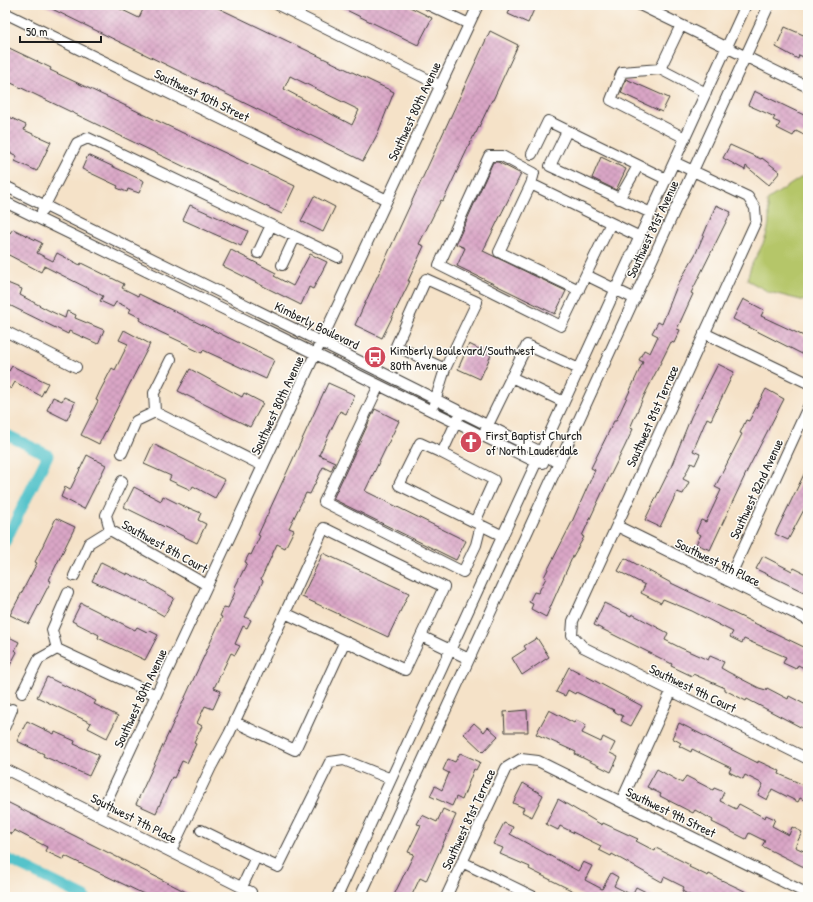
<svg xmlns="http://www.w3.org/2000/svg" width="813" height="902" font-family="'Patrick Hand',sans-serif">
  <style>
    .park { fill: #b5c669; stroke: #687142 }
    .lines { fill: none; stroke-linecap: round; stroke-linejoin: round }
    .canal { stroke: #55c3ca; stroke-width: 11 }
    .building { fill: url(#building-cross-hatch); fill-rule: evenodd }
    .minor-casing { stroke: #3d3a36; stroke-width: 12 }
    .minor { stroke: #fff; stroke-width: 10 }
    .labels { text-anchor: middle; stroke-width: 3; stroke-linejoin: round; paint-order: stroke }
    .street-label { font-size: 13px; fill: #1c1c1c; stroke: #fdfcf7 }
    .poi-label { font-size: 13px; fill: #1c1c1c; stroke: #fdfcf7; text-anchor: start }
  </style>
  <defs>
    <pattern id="building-cross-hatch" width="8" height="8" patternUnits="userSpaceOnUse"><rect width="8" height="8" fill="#daa6c6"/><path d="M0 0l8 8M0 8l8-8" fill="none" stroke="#ba8eaa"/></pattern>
  </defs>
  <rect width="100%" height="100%" fill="#fdfcf7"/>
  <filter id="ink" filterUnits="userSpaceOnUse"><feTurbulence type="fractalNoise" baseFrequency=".025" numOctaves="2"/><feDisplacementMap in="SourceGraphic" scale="8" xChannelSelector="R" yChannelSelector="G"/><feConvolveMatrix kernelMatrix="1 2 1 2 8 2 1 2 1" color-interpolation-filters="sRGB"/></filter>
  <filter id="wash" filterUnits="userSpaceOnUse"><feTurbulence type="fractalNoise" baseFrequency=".012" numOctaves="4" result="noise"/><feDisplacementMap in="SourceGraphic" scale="16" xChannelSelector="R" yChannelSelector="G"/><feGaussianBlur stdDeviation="0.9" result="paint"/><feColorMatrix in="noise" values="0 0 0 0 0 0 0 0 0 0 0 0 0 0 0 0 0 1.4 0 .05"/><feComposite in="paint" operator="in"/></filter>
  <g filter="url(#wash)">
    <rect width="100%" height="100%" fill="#f5e2c8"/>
    <!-- park -->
    <path class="park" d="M808 173V298L805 301 769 292 747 280C749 274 750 268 753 262 765 241 773 227 767 202L770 198Z"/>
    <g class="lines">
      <!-- canal -->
      <path class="canal" d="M5 434 48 455 5 542
        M5 858 85 897"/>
    </g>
    <g id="blocks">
      <!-- building -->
      <path class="building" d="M44 5H112L139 18 145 5H212L394 92 377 135 363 161ZM290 76 359 110 352 125 284 89Z
        M336 5H406L432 18 418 45Z
        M512 5H536L528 23 508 14Z
        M785 27 808 37V59L799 55 798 59 776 47Z
        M490 31 518 45 493 100H492L476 133H475L443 201 441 200 419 244 424 246 408 281H410L382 338 355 325Z
        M5 46 51 68 50 70 295 186 282 214 5 80Z
        M626 79 669 98 662 112 621 93Z
        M754 91 808 117V137L796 131 793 136 777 128 780 123 773 120 775 117 748 105Z
        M5 115 26 125 24 130 51 142 37 171 15 161 17 156 5 150Z
        M730 145 761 159 762 158 780 172 769 185 746 166 745 170 723 158Z
        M88 155 144 181 139 193 128 189 127 192 117 188 118 186 82 169Z
        M601 157 626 169 616 190 592 178Z
        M493 162H498L521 174 483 251 566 291 555 314 457 266 465 248 456 244Z
        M314 196 335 207 323 232 301 221Z
        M190 205 248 231 241 246 183 220Z
        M716 205 731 212 691 293 693 294 677 329 680 330 674 343 671 342 644 396 630 428 633 429 624 448 607 482 582 536 584 537 572 558 546 617 531 609 533 604 529 602 534 592 538 593 546 578 544 577 571 524 595 470 591 468 614 421H616L643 362 639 360 644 350 650 353 658 336 652 333 658 322 662 324 677 286 696 253Z
        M13 229 42 243 37 253 53 261 57 253 80 265 81 263 124 284 122 288 138 296 139 294 274 360 266 379 203 350 202 353 189 347 190 346 158 331 140 320 141 318 129 312 131 309 116 302 113 307 100 301 103 296 44 266 41 272 5 253V230L10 233Z
        M231 250 276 273 274 276 293 286 310 254 327 262 313 289 309 287 301 305 223 266Z
        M5 282 22 289 20 295 48 310 65 318 67 311 76 315 75 318 104 330 98 344 69 331 68 334 5 303Z
        M743 299 764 310 761 316 808 338V357L733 319Z
        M124 330 150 344 99 444 81 435 98 401 96 400 100 391 112 368 115 370 128 344 119 340Z
        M469 344 491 355 480 379 458 369Z
        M718 364 734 372 711 420 707 418 693 451 700 454 695 465 691 463 683 479 689 482 683 494 677 492 660 527 645 520 671 467 691 417Z
        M12 366 48 383 41 396 15 382 11 389 5 385V368L9 371Z
        M190 369 242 397 244 393 263 403 250 427 178 391Z
        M328 383 355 395 346 414 340 411 319 455 335 462 331 471 323 467 310 494 306 493 289 528 294 530 285 548 277 544 261 579 263 581 245 617 251 620 247 628 243 626 235 644 240 646 235 655 231 653 214 688 221 691 213 709 205 706 197 723 202 726 194 743 196 744 187 763 182 761 174 778 172 777 156 813 136 804 222 617 220 616 224 607 228 608 236 590 234 589 247 563 245 562 249 554 251 555 260 536 258 535Z
        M766 389 784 399 748 469 710 550 696 544 701 535 696 532 701 520 706 522 721 490 715 487 742 434 740 433 746 420 749 421Z
        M53 397 62 401 64 397 75 402 67 420 47 410Z
        M375 409 399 421 365 491 466 541 456 560 333 499Z
        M153 444 225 480 215 498 193 486 191 490 169 480 171 476 144 464Z
        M87 455 106 465 84 509 61 497 65 487 70 490Z
        M808 466V502L788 540 775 534Z
        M134 487 161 501 163 496 189 509V508L201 513 198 520 206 524 197 543 124 507Z
        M56 518 75 527 49 580 51 581 29 624 10 615 37 563 35 562Z
        M323 553 409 593 388 637 302 597Z
        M763 556 792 571 794 568 808 575V594L756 569Z
        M625 558 671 583 808 649V670L798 665 796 669 783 663 786 657 744 639 742 643 730 637 733 632 692 611 663 599 661 603 641 593 645 585 618 571Z
        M101 562 127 575V573L147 582 174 598 164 616 145 605 92 581Z
        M81 603 135 630 137 627 147 632 148 630 158 635 145 660 98 638 99 635 72 621Z
        M604 603 631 616 632 614 668 633 665 640 681 648 708 660 710 656 724 662 721 668 728 672 759 688 766 690 767 688 788 699 789 696 808 706V731L747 699 746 701 725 690V688L693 674 692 676 671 666 672 664 594 625Z
        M5 635 19 642 15 650 17 652 5 675Z
        M537 638 549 657 522 675 512 658 526 649 524 646Z
        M569 667 642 706 631 726 621 721 623 716 613 711 614 710 576 692 575 694 568 690 565 696 556 692Z
        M47 677 96 701 94 704 118 716 107 738 88 728 91 723 37 697Z
        M527 710 528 732H505L504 712Z
        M549 710 574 723 576 720 586 725 582 733 601 742 603 737 615 743 610 753 618 757 611 772 575 754 576 752 536 734Z
        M27 721 54 734 55 732 75 741 74 744 99 755 89 776 43 756 44 754 17 741Z
        M474 723 484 732 488 727 498 736 483 752 464 734Z
        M679 723 758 763V761L780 771 779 774 808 787V802L800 798 798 802 772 789 767 800 758 795 763 784 745 775 743 779 729 772 731 768 692 749 691 752 679 746 681 743 672 738Z
        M460 753 480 762 476 770 474 769 462 800 456 797 452 806 430 796 435 786 442 790 449 773 443 770 448 759 455 762Z
        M657 769 682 783 686 776 713 790 714 788 724 792 720 801 736 809 739 804 765 818 766 815 775 819 772 826 789 835 792 827 802 832 795 847 808 853V869L762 846 765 841 749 833 746 839 712 822 713 820 695 810 693 813 660 796 661 794 647 787Z
        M523 783 543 795 532 817 522 812 524 808 513 803Z
        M558 799 602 825 603 823 627 834 638 839 636 841 655 851 656 848 690 865 689 867 708 876 709 874 757 897H693L682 891 684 887 664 877 662 882 612 854 611 856 599 850 601 846 560 826 558 830 546 824Z
        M5 801 103 850 196 897H150L65 856 64 860 45 851 47 847 14 830 12 834 5 831Z
        M443 809 456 815 426 881 420 878 411 897H393L414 854 408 852 421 825 417 824 422 815 437 822Z
        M504 823 513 827 510 834 578 871 583 862 592 866 585 880 602 889 611 873 618 877 614 886 632 895 636 887 656 897H585L529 869 530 867 500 854 503 848 493 844Z"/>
    </g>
  </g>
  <g filter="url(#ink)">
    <use href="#blocks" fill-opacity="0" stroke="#3d3a36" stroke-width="1"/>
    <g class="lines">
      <!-- minor casing -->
      <g class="minor-casing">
        <path id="minor" d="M278 5 441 86
          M429 5 469 24
          M640 5 808 87
          M5 13 387 200
          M681 25 660 69 622 72 611 100 685 138
          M660 69 706 93
          M567 131 550 166 651 213
          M532 154 548 121 666 179
          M674 162 748 197 755 208 756 221 573 621 572 635 583 647 808 759
          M531 184 534 173 502 156H489L439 265 561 326 611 223
          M5 186 321 342 541 452 559 464
          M619 199 638 166
          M5 202 536 462 543 463
          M42 211 77 143 88 138 338 257
          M258 253 271 225
          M282 265 295 237
          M586 275 635 299
          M579 290 499 252 531 184 640 237
          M5 331 76 367
          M704 333 808 383
          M511 377 564 402
          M379 385 324 502 463 572 476 545 481 525
          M434 404 445 369 477 302 426 279 396 346 445 369
          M155 412 263 466
          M155 412 154 393 171 359
          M458 418 442 453 420 443 399 485 503 536
          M485 431 527 345 579 369
          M122 453 136 421 155 412
          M442 453 494 480 475 522
          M617 526 808 620
          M324 528 444 587 405 670 285 613Z
          M110 530 207 585
          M110 530 106 515 122 481
          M74 576 89 543 110 530
          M728 581 808 407
          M421 636 469 659
          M57 649 156 695
          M57 649 52 630 68 593
          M22 693 39 659 57 649
          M235 722 295 750 345 641
          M5 726 12 709
          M5 769 251 892
          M621 802 671 692
          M100 815 478 5
          M201 830 256 857 242 887
          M171 851 211 767 229 734 285 613
          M256 857 278 867 330 762 344 760 391 779
          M462 862 534 897
          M337 897 746 5
          M360 897 769 5
          M446 897 506 768 521 759 538 761 808 894"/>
      </g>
      <!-- minor -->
      <use href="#minor" class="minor"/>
    </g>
  </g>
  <!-- icons -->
  <defs>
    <g id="bus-disc" transform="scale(1.15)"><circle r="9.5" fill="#d1495b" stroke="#fdfcf7"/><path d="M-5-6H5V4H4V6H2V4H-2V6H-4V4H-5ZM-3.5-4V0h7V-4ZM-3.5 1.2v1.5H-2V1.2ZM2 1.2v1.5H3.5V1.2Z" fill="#fff"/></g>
    <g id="church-disc" transform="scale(1.15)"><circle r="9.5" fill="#d1495b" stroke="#fdfcf7"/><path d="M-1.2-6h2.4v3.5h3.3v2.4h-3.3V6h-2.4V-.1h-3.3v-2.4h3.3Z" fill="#fff"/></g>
  </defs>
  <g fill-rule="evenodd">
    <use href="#bus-disc" x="375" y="357"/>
    <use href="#church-disc" x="471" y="442"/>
  </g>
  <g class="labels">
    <!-- street labels -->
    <g class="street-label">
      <text transform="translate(202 95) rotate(26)" y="5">Southwest 10th Street</text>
      <text transform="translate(414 111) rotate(-65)" y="5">Southwest 80th Avenue</text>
      <text transform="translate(652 229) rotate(-65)" y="5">Southwest 81st Avenue</text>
      <text transform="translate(317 325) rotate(26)" y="5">Kimberly Boulevard</text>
      <text transform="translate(277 405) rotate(-65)" y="5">Southwest 80th Avenue</text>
      <text transform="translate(652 416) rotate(-66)" y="5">Southwest 81st Terrace</text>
      <text transform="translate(756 489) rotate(-65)" y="5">Southwest 82nd Avenue</text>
      <text transform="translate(165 546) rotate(29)" y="5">Southwest 8th Court</text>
      <text transform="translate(718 562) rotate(26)" y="5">Southwest 9th Place</text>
      <text transform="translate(693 688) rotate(26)" y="5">Southwest 9th Court</text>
      <text transform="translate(140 698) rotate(-65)" y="5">Southwest 80th Avenue</text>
      <text transform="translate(671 812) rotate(26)" y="5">Southwest 9th Street</text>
      <text transform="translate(134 818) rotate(27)" y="5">Southwest 7th Place</text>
      <text transform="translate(468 819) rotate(-65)" y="5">Southwest 81st Terrace</text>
    </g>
    <!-- poi labels -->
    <g class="poi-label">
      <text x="390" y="355">Kimberly Boulevard/Southwest<tspan x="390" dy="15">80th Avenue</tspan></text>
      <text x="486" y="440">First Baptist Church<tspan x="486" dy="15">of North Lauderdale</tspan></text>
    </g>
  </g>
  <!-- margin -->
  <rect width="813" height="902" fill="none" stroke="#fdfcf7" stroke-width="20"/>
  <!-- scale -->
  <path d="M20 36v6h81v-6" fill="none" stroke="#1c1c1c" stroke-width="2"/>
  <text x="26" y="36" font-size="12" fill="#1c1c1c" stroke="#fdfcf7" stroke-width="3" paint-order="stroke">50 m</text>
</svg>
